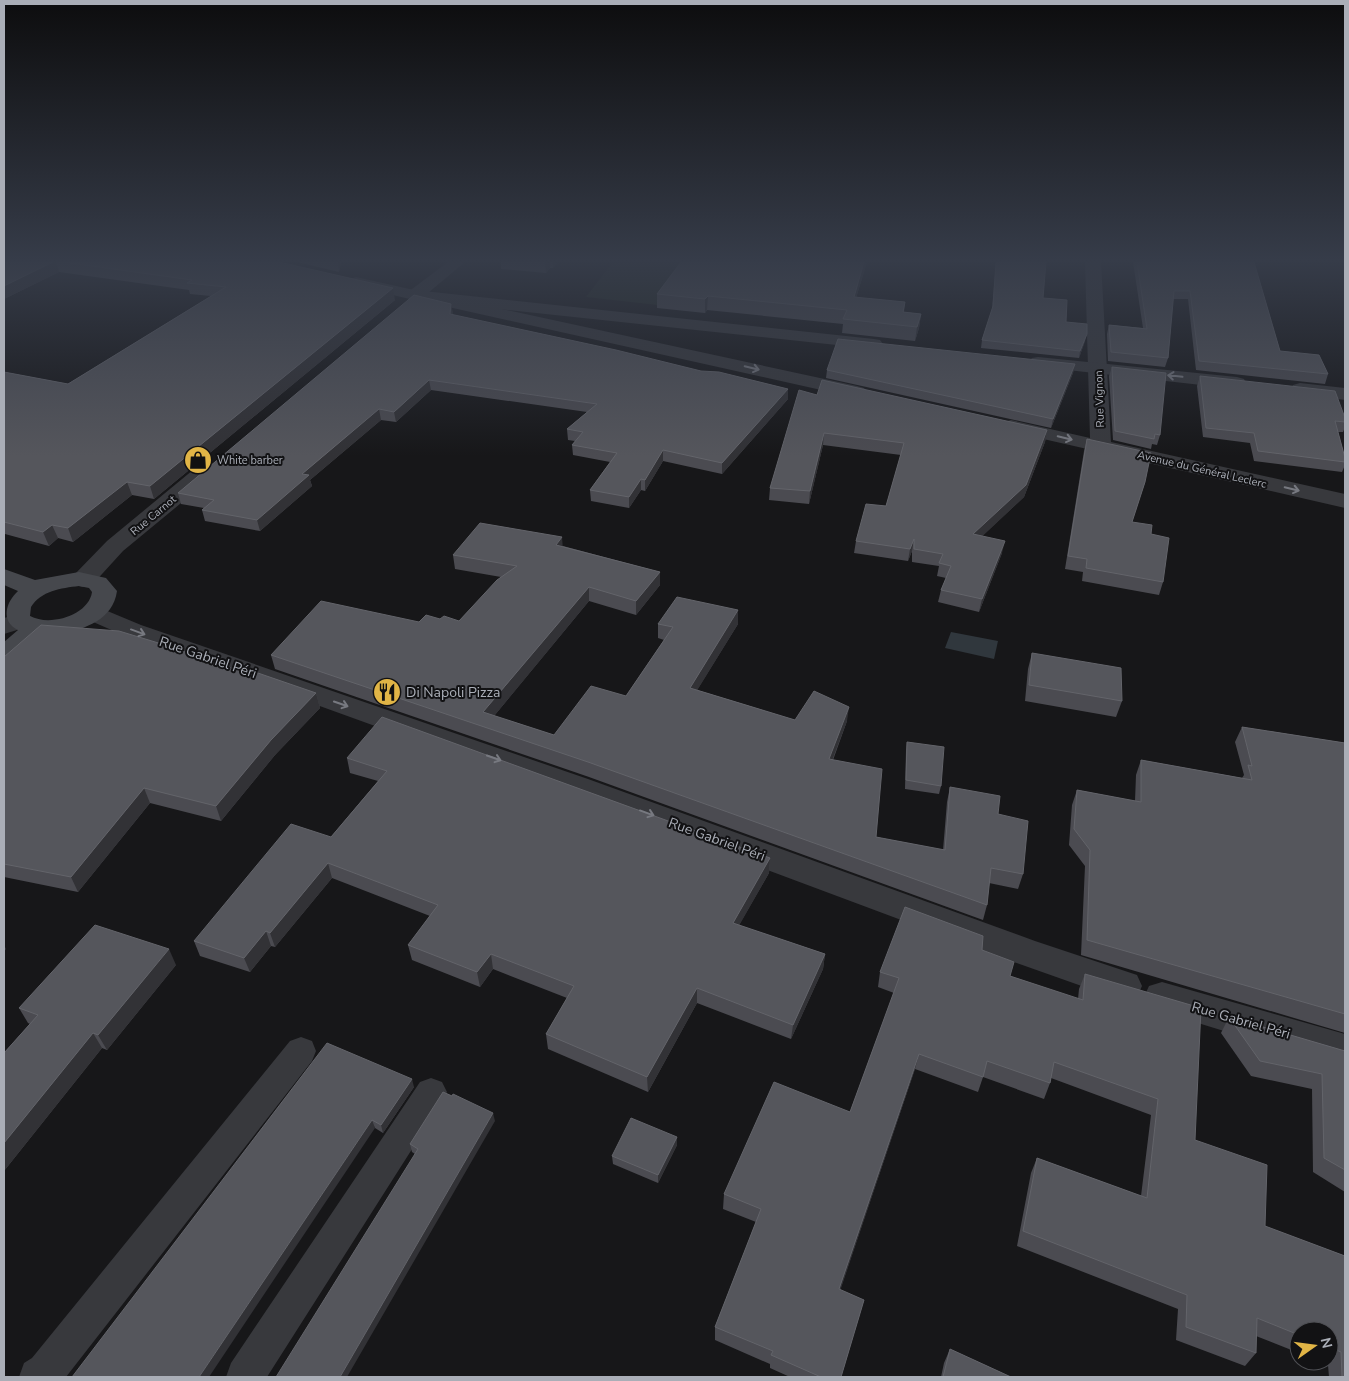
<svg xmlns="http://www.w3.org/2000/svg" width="1349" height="1381" font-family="'Nunito Sans',sans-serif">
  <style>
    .green { fill: #212822 }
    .water { fill: #30373d }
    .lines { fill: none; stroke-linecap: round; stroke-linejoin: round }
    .service { fill: #38393d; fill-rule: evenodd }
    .minor { fill: #38393d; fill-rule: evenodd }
    .tertiary { fill: #38393d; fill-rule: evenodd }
    .secondary { fill: #46484d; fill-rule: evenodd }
    .wall { fill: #4b4b51 }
    .shaded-wall { fill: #323236 }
    .building { fill: #55565c; stroke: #63646a }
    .oneway { stroke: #777980 }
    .labels { text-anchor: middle; stroke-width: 4; stroke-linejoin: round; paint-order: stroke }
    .far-street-label { font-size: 11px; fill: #aaaeb7; stroke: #121214 }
    .far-poi-label { font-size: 11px; fill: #aaaeb7; stroke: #121214; text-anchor: start }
    .street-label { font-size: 14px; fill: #aaaeb7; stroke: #121214 }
    .poi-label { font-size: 14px; fill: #aaaeb7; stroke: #121214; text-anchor: start }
  </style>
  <rect width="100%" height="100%" fill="#171719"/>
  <!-- green -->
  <path class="green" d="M613 262H695L662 297 657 305 586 297Z"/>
  <!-- water -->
  <path class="water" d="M951 632 998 641 994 659 945 648Z"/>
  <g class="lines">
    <!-- service -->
    <path class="service" d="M301 1037 312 1041 316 1051 312 1061 66 1377H19L24 1363 32 1358 290 1041Z
      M431 1078 442 1082 447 1092 442 1102 267 1377H226L231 1363 420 1082Z"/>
    <!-- minor -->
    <path class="minor" d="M448 262H465L428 293 857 386 864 388 867 392 864 396 857 398 408 298 406 295 408 292Z
      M1085 262H1101L1111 442 1345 494V508L1004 430 1001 426 1004 422 1011 420 1090 438Z
      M93 605 141 625 588 779 1035 941 1137 975 1142 986 1137 997 1124 1001 1011 961 566 795 123 635 84 618 80 613 84 608Z
      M21 613 30 616 34 621 30 626 4 634V618Z
      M1162 982 1345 1034V1068L1149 1008 1144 997 1149 986Z"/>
    <!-- tertiary -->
    <path class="tertiary" d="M356 277 414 290 874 339 880 340 883 344 880 348 874 349 414 300 350 285 348 282 350 279Z
      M1038 357 1237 377 1244 379 1246 383 1244 387 1237 389 1032 366 1029 362 1032 358Z
      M1300 383 1345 388V400L1293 393 1291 389 1293 385Z
      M207 464 215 465 218 470 215 475 123 551 92 585 83 587 74 585 71 580 74 575 107 541 199 465Z"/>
    <!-- secondary -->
    <path class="secondary" d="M4 569 35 580 79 572 106 578 117 591C113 620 85 629 60 634 54 635 45 634 41 637 27 645 20 660 4 664V642L18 630C0 621 6 602 18 591L4 585ZM79 586 89 588 92 592C89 615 50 627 30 616L31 607C41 591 61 588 79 586Z"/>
  </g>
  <!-- wall -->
  <path class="wall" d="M4 262H279L395 300 154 499 132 495 73 542 58 538 49 546 5 534 4 537V372L68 384 211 296 190 294 189 290 59 272 4 299Z
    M297 262H341L339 272Z
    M501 262H558L553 268H550L546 273 501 269Z
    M681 262H867L856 298 905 302 904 312 921 314 919 328 915 341 842 333 843 324 707 310 705 313 657 308V294Z
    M996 262H1046L1043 298 1085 341 1079 358 981 348 982 340 992 309Z
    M1133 262H1254L1280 351 1328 374 1325 384 1196 370 1188 299H1173L1168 358 1165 367 1108 361 1107 334 1109 325 1143 328Z
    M451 304 452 315 788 399 722 474 663 461 645 491 641 490 629 508 591 501 590 490 610 462 573 455 572 445 575 441 568 440 567 429 587 412 431 390 396 422 381 420 310 480 312 486 260 531 205 521 202 510 204 508 181 504 178 493Z
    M1075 364 1073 373 1051 428 826 378 827 370Z
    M1112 367 1160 435 1157 445 1152 444 1151 449 1113 440 1109 376Z
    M1200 376 1345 418V427L1343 432H1338L1345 458V465L1342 472 1254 461 1250 443 1203 437 1197 386Z
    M817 395 1047 430 1045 442 1024 497 982 536 1002 553 979 612 938 602 941 590 946 578 937 576 939 566 912 562V551L908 561 854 553 856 541 886 506 901 455 823 445 809 504 769 500 770 488Z
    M1087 439 1145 482 1132 522 1151 534 1163 582 1159 595 1082 581 1083 572 1065 569 1084 451Z
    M563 546 660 572V585L636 615 589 601 494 716 554 735 626 696 664 640 658 638V624H738L697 690 795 720 847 721 833 760 876 837 943 850 947 802 950 787 998 814 1023 874 1018 889 989 883 987 905 983 920 589 777 275 669 271 655 419 622 440 619 459 621 501 577 455 569 453 555Z
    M1032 653 1122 701 1116 717 1025 701 1028 669Z
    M4 657 251 675 316 693 320 708 275 755 221 821 150 803 78 892 4 877Z
    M1242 727 1345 743V1033L1081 955 1085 866 1069 845 1072 805 1077 790 1135 801 1136 775 1141 760 1242 778 1244 775 1235 742Z
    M907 742 941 786 939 794 905 789 906 750Z
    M347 758 770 858 769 873 739 925 825 954 823 969 791 1039 697 1003 648 1092 548 1049 546 1034 567 998 493 969 480 987 412 960 408 945 430 916 332 878 275 947 271 946 250 972 200 956 194 941 331 837 378 781 350 773Z
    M982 950 1010 976 1078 999 1079 989 1085 974 1195 1140 1265 1226 1345 1256V1377H1329L1328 1365 1318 1361H1329V1331H1299V1353L1256 1336V1353L1245 1366 1176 1340 1178 1309 1017 1246 1031 1173 1037 1158 1141 1196 1151 1115 1051 1078 1050 1083 1044 1099 983 1077 978 1092 915 1069 840 1290 864 1300 841 1377H790L770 1368V1364L715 1340V1327L756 1222 723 1209 724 1194 850 1112 894 993 878 987 880 972Z
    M176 965 107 1050 102 1048 4 1171V1053L30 1024 28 1023 19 1008Z
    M1229 1017 1345 1051V1192L1313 1172 1312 1089 1251 1076 1221 1033Z
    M327 1043 414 1087 383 1133 375 1128Z
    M495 1121 415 1154 412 1152 410 1144Z
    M677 1137V1145L658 1183 613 1164 612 1156Z
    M950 1349 1011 1377H941L944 1363Z"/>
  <!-- shaded-wall -->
  <path class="shaded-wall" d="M53 262H56L59 272 4 299V286Z
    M338 262H341L339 272Z
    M545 262H550V268L546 273Z
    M553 262H558L553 268Z
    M864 262H867L852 311 854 297Z
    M393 288 395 300 154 499 150 486Z
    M708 296 707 310 705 313V299Z
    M451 304 453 313 451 323 450 314Z
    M921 314 919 328 915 341 917 327Z
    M1087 334 1085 341 1079 358 1080 351Z
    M1075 364 1073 373 1051 428 1053 419Z
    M429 380 431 390 396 422 394 412Z
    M788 389V399L722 474V463Z
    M379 409 381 420 310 480 312 486 260 531 257 520 302 474Z
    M1047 430 1045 442 1024 497 971 547 973 534Z
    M824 433 823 445 809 504 810 491Z
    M663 450V461L645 491V480Z
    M641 479V490L629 508V497Z
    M127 482 132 495 73 542 68 528Z
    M52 525 58 538 49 546 43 532Z
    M562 537 563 550 556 545Z
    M914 539 912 551 908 561 910 549Z
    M1005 541 1002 553 979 612 982 599Z
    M660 572V585L636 615V601Z
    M589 587V601L485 727 483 712Z
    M738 610V624L690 702V688Z
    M316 693 320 708 275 755 221 821 216 806 271 740Z
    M849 707 847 721 827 774 829 759Z
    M144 788 150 803 78 892 71 877Z
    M770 858 769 873 732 938 733 923Z
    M328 863 332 878 275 947 270 933Z
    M266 931 271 946 250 972 244 958Z
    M4 945 6 949 4 952Z
    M169 949 176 965 107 1050 98 1035Z
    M491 954 493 969 480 987 477 972Z
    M825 954 823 969 791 1039 793 1025Z
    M697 988V1003L648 1092 647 1077Z
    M93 1033 102 1048 4 1171V1143Z
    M919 1054 915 1069 836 1303 839 1289Z
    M412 1079 414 1087 383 1133 381 1125Z
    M493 1113 495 1121 347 1377H340Z
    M372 1120 375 1128 209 1377H199Z
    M677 1137V1145L658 1183V1175Z"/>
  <!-- building -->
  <path class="building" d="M4 262H53L4 286Z
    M63 262H279L393 288 150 486 127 482 68 528 52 525 43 532 4 522V372L68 384 226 287 187 283 192 280Z
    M681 262H864L854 297 905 302 903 312 921 314 917 327 843 319 847 310 708 296 705 299 657 294Z
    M996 262H1046L1043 298 1067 300 1066 322 1087 324V334L1080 351 982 340 993 306Z
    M1137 262H1254L1280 351 1319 355 1328 374 1199 361 1190 291H1174L1168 358 1111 352 1109 325 1147 329Z
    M414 295 451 304 450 314 616 350 701 371 719 372 788 389 722 463 663 450 645 480 641 479 629 497 590 490 617 453 572 445 583 432 567 429 597 404 429 380 394 412 379 409 302 474 309 475 257 520 202 510 214 500 178 493Z
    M838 339 1075 364 1053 419 827 370Z
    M1112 367 1166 373 1160 435 1155 434 1154 439 1115 431Z
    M1200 376 1335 391 1345 418V422L1335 421 1345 458V462L1258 451 1254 433 1206 428Z
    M822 380 1047 430 1026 485 973 534 1005 541 982 599 941 590 951 566 939 563 943 554 914 549V539L910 549 856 541 866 504 886 506 904 443 824 433 810 491 770 488 799 390 817 395Z
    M1087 439 1151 453 1145 482 1132 522 1152 525 1151 534 1169 538 1163 582 1086 568 1087 559 1068 556Z
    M480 523 562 537 556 545 660 572 636 601 589 587 483 712 554 735 591 686 626 696 673 627 658 624 677 597 738 610 690 688 795 720 814 691 849 707 829 759 882 769 876 837 945 850 950 787 1000 796 998 814 1028 821 1023 874 991 868 987 905 588 762 271 655 321 601 419 622 426 615 440 619 444 616 459 621 497 580 517 566 453 555Z
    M41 625 119 631 165 645 251 675 255 672 316 693 271 740 216 806 144 788 71 877 4 864V657Z
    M1032 653 1121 668 1122 701 1029 685Z
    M382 717 770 858 733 923 825 954 793 1025 697 988 647 1077 546 1034 574 986 491 954 477 972 408 945 438 905 328 863 270 933 266 931 244 958 194 941 291 824 331 837 387 771 347 758Z
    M1242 727 1345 743V1014L1087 940 1090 850 1074 829 1077 790 1141 802V760L1252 780 1248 765 1252 766Z
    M907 742 944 747 941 786 906 780Z
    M905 907 983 936 982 950 1014 962 1010 976 1083 1000 1085 974 1201 1008 1195 1140 1267 1165 1265 1226 1345 1256V1377H1342L1341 1352 1329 1347V1331H1299V1335L1257 1318 1256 1353 1186 1327 1187 1295 1023 1231 1037 1158 1147 1198 1158 1099 1054 1062 1050 1083 987 1061 983 1077 919 1054 839 1289 864 1300 841 1377H821L771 1355 773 1351 715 1327 761 1209 724 1194 774 1082 850 1112 899 978 880 972Z
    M95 925 169 949 98 1035 93 1033 4 1143V1053L38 1015 19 1008Z
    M1229 1017 1345 1051V1170L1324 1158 1322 1074 1260 1061Z
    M327 1043 412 1079 381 1125 372 1120 199 1377H72Z
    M443 1092 452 1096 453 1094 493 1113 340 1377H276L418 1149 410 1144Z
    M631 1118 677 1137 658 1175 612 1156Z
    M950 1349 1011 1377H943Z"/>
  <!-- one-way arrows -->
  <defs><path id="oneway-shaft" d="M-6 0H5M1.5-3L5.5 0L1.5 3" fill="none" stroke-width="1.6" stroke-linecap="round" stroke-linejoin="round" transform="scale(1.25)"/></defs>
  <g class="oneway">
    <use href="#oneway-shaft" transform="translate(752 368) rotate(13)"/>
    <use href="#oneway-shaft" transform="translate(1175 376) rotate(-174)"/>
    <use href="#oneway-shaft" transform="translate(1065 438) rotate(13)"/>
    <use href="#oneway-shaft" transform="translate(1292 489) rotate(13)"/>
    <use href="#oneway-shaft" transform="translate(138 632) rotate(20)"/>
    <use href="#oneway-shaft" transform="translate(341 704) rotate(19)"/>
    <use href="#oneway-shaft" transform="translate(494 758) rotate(19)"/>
    <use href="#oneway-shaft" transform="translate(647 813) rotate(20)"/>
  </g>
  <!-- sky -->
  <linearGradient id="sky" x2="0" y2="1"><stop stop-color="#0d0d0e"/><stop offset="0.57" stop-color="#363c49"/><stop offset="1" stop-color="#363c49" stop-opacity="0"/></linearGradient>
  <rect width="1349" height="456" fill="url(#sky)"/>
  <!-- icons -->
  <defs>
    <g id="shop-disc" transform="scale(1.4375)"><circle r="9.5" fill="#e1b546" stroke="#121214"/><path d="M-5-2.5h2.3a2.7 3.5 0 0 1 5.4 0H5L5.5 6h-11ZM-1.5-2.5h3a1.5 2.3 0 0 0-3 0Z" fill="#111"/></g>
    <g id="restaurant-disc" transform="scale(1.4375)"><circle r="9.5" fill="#e1b546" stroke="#121214"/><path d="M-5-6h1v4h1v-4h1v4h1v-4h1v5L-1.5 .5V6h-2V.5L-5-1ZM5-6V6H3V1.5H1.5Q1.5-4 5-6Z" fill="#111"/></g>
  </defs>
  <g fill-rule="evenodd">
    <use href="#shop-disc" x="198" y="460"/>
    <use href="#restaurant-disc" x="387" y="692"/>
  </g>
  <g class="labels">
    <!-- far-street labels -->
    <g class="far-street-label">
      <text transform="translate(1099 399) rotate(-92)" y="4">Rue Vignon</text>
      <text transform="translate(1202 469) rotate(13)" y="4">Avenue du Général Leclerc</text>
      <text transform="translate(153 515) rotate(-40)" y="4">Rue Carnot</text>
    </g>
    <!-- far-poi labels -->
    <g class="far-poi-label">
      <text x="217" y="464">White barber</text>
    </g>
    <!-- street labels -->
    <g class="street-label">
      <text transform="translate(208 657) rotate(19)" y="5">Rue Gabriel Péri</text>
      <text transform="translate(717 839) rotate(20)" y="5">Rue Gabriel Péri</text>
      <text transform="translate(1241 1020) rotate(16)" y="5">Rue Gabriel Péri</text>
    </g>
    <!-- poi labels -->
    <g class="poi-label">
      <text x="406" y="697">Di Napoli Pizza</text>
    </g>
  </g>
  <!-- border -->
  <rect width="1349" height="1381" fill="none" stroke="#aaaeb7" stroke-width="10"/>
  <!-- north arrow -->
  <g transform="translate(1314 1346) rotate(76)"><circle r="24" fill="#121214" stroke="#4f5055"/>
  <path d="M0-4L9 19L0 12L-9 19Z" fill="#e1b546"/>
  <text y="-8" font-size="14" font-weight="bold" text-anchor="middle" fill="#aaaeb7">N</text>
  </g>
</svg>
